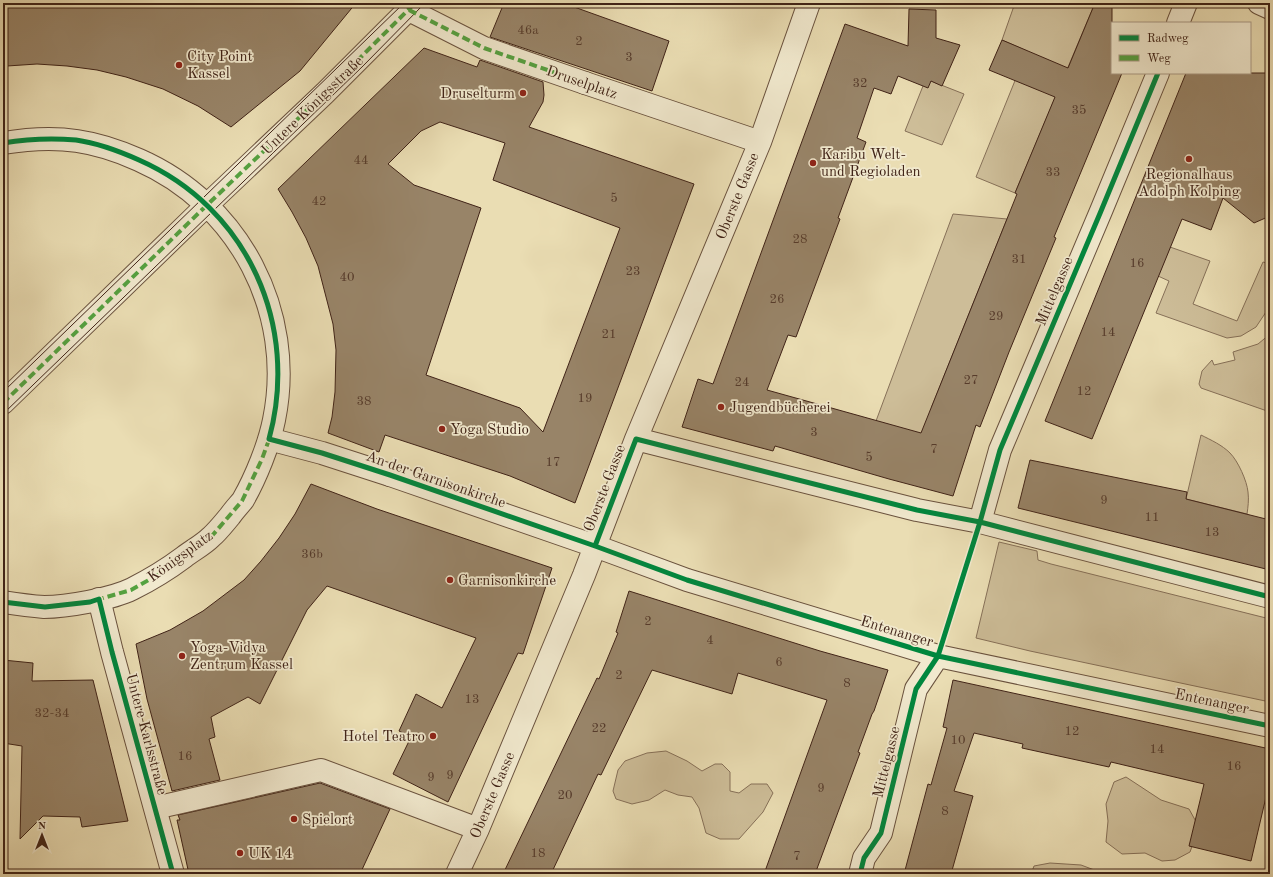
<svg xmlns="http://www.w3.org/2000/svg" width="1273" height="877" font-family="'Old Standard TT',serif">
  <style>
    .green { fill: #cdbd98; stroke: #867058 }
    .building { fill: #988468; stroke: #402317; fill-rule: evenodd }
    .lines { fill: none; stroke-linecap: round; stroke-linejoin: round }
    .pedestrian-casing { stroke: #6a523e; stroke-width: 24 }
    .minor-casing { stroke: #6a523e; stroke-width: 24 }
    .pedestrian { stroke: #f1e9ce; stroke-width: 22 }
    .minor { stroke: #f1e9ce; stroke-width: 22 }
    .tram { stroke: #402317; stroke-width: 1 }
    .quiet { stroke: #54a240; stroke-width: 4; stroke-dasharray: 8 4; stroke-linecap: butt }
    .cycleway-casing { stroke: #f1e9ce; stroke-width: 8 }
    .cycleway { stroke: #00873e; stroke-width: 5 }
    .poi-dot { fill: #8f2418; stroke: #f1e9ce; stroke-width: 1.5 }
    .labels { text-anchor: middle; stroke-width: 3.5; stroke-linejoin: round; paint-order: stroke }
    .number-label { font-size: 13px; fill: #563b2b }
    .poi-label { font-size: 15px; fill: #402317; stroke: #f1e9ce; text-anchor: start }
    .street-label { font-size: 15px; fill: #402317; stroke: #f1e9ce }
  </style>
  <rect width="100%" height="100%" fill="#eaddb3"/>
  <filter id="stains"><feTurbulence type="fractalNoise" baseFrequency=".005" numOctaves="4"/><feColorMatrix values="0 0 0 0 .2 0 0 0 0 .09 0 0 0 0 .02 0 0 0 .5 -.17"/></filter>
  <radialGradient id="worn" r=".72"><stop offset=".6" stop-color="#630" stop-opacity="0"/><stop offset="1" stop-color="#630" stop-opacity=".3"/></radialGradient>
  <!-- green -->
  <path class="green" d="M1015 3H1095L1015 193 976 177 1027 51 1002 40Z
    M931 81 964 94 942 145 905 131 923 86Z
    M953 214 1007 219 932 406 929 443 876 421Z
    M1170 247 1210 261 1193 304 1237 321 1263 262 1270 264V306L1256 327 1241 336 1227 338 1156 313 1169 281 1158 276Z
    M1270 334V412L1201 388 1199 384 1202 371 1212 360 1214 365 1235 360 1233 352 1258 344Z
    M1201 435C1211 440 1222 445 1230 453 1238 461 1247 481 1248 492 1249 500 1248 507 1247 514L1186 499Z
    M999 542 1037 551 1038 560 1051 564 1270 619V702L1030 651 976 638Z
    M666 751 687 761 702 771 715 764H722L730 772V791L739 793 751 784H767L773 793 763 812 739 839H720L706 833 699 808 692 797 678 795 665 790 649 800 632 804 616 799 613 791 618 770 625 761 647 753Z
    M1126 777 1161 800 1189 809 1199 827 1190 852 1175 860 1162 861 1145 853 1122 854 1106 842 1108 821 1106 804 1114 782Z
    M1050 863 1081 865 1105 874H1031L1034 866Z"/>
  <!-- building -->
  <path class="building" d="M3 3H356L300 71 231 127 198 106 163 89 126 77 97 70 67 66 37 64 7 66 3 50Z
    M504 3H563L669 41 652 91 490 37Z
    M1095 3H1112V73H1122L1054 237 1056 238 1009 352 980 427 976 425 953 496 889 479 775 446 773 451 682 427 698 379 713 384 845 24 908 46 909 9 936 10V38L960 45 942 86 931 81 928 88 898 76 891 94 874 88 857 138 866 142 838 218 840 219 796 337 788 335 767 390 921 433 1017 194 1015 193 1055 97 989 70 1002 40 1068 68Z
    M424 48 477 67 480 60 543 82 544 95 543 102 529 127 694 184 575 503 510 476 385 435 379 452 328 433 332 417 335 392 336 350 333 324 318 266 306 238 292 212 278 189ZM440 122 505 143 493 180 620 228 543 432 520 408 426 375 481 208 414 185 388 164 421 131Z
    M1186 73H1270V216L1254 223 1223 198 1211 230 1182 219 1092 439 1045 421Z
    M1030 460 1187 492 1186 499 1270 520V570L1018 508Z
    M311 484 377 509 552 568 523 654 518 653 448 802 393 774 411 737 399 731 416 694 442 708 476 638 327 586 307 610 260 704 248 697 211 717 215 737 209 739 220 780 172 791 147 699 136 644 170 630 203 611 244 580 261 561 279 538 295 514Z
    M629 591 820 651 888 670 874 711 872 714 858 752 860 753 815 874H764L827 700 738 673 732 694 652 670 601 775 598 774 551 874H503L597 678 599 679 618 633 616 632Z
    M3 660 33 663 32 681 93 680 128 821 82 827 80 817 43 816 20 839 22 746 3 743Z
    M953 680 1270 749V798L1266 797 1251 861 1189 846 1204 784 1111 762 1109 767 1022 748 1023 744 974 733 954 791 973 796 951 874H904L928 784 931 785 947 728 943 727Z
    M320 783 390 809 360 874H189L177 820H180L178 815Z"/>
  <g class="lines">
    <!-- pedestrian casing -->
    <g class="pedestrian-casing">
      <path id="pedestrian" d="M409 10 484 48 585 83
        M3 143C27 139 52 137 77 141 98 144 119 151 139 160 239 204 296 312 274 420 269 445 256 477 243 500 239 505 234 510 230 516 224 523 218 531 211 537 203 545 193 550 184 557 168 569 150 580 132 589 112 599 66 607 44 607 30 606 16 604 3 602
        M3 403 207 205 325 93 415 3
        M269 439 322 453 390 475"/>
    </g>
    <!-- minor casing -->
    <g class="minor-casing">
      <path id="minor" d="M1259 3 1270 8
        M1178 23 1186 3
        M585 83 760 142
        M636 439 917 510 980 522 1270 597
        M390 475 595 546 687 580 938 656 1270 726
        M980 522 1000 450 1101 211 1158 73
        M99 599 112 652 173 874
        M155 808 321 770 478 829
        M457 874 478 829 584 575 636 439 760 142 809 3
        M860 874 864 858 881 833 916 689 938 656"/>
    </g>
    <!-- pedestrian -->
    <use href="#pedestrian" class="pedestrian"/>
    <!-- minor -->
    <use href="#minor" class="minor"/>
    <!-- tram -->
    <path class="tram" d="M3 392 404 3
      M3 414 363 66 425 3"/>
    <!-- quiet -->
    <path class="quiet" d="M409 10 484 48 585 83
      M3 403 207 205 325 93 415 3
      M96 600 131 590 170 568 211 537 242 501 262 459 270 437"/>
    <!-- cycleway casing -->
    <g class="cycleway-casing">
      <path id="cycleway" d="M3 143C27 139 51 138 76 140 97 143 119 151 139 160 248 208 300 326 269 439L322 453 390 475 595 546 687 580 938 656 1270 726
        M595 546 636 439 917 510 980 522 1270 597
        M3 602 45 607 90 602 99 599 112 652 173 874
        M860 874 864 858 881 833 916 689 938 656 980 522 1000 450 1101 211 1158 73"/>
    </g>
    <!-- cycleway -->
    <use href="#cycleway" class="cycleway"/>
  </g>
  <!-- markers -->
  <g class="poi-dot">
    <circle cx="179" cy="65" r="4"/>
    <circle cx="523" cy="93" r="4"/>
    <circle cx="1189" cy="159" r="4"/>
    <circle cx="813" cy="163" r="4"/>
    <circle cx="721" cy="407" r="4"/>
    <circle cx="442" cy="429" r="4"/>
    <circle cx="450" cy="580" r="4"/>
    <circle cx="182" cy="656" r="4"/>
    <circle cx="433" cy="736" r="4"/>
    <circle cx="294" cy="819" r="4"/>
    <circle cx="240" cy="853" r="4"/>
  </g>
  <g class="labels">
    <!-- number labels -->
    <g class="number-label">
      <text x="528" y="34">46a</text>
      <text x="579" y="45">2</text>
      <text x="629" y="61">3</text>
      <text x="860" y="87">32</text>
      <text x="1079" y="114">35</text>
      <text x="361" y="164">44</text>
      <text x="1053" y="176">33</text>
      <text x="614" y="202">5</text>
      <text x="319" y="205">42</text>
      <text x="800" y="243">28</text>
      <text x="1019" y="263">31</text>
      <text x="1137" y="267">16</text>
      <text x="633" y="275">23</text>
      <text x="347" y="281">40</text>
      <text x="777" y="303">26</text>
      <text x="996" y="320">29</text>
      <text x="1108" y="336">14</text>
      <text x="609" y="338">21</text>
      <text x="971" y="384">27</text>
      <text x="742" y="386">24</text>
      <text x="1084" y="395">12</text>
      <text x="585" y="402">19</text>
      <text x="364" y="405">38</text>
      <text x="814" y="436">3</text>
      <text x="934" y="453">7</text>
      <text x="869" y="461">5</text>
      <text x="553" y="466">17</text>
      <text x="1104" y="504">9</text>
      <text x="1152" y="521">11</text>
      <text x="1212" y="536">13</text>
      <text x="312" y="558">36b</text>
      <text x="648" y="625">2</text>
      <text x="710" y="644">4</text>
      <text x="779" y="666">6</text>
      <text x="619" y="679">2</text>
      <text x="847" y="687">8</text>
      <text x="472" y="703">13</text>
      <text x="52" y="717">32-34</text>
      <text x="599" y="732">22</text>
      <text x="1072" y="735">12</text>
      <text x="958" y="744">10</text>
      <text x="1157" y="753">14</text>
      <text x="185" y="760">16</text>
      <text x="1234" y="770">16</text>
      <text x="450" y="779">9</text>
      <text x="431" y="781">9</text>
      <text x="821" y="792">9</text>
      <text x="565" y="799">20</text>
      <text x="945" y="815">8</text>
      <text x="538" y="857">18</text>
      <text x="797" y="860">7</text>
    </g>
    <!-- poi labels -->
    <g class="poi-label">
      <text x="187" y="61">City Point<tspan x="187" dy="17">Kassel</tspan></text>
      <text x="515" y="98" text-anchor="end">Druselturm</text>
      <text x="821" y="159">Karibu Welt-<tspan x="821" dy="17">und Regioladen</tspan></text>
      <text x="1189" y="179" text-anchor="middle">Regionalhaus<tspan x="1189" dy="17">Adolph Kolping</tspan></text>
      <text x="729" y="412">Jugendbücherei</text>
      <text x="450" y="434">Yoga Studio</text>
      <text x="458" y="585">Garnisonkirche</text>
      <text x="190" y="652">Yoga-Vidya<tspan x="190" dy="17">Zentrum Kassel</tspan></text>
      <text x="425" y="741" text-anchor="end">Hotel Teatro</text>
      <text x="302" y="824">Spielort</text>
      <text x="248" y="858">UK 14</text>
    </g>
    <!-- street labels -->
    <g class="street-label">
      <text transform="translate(582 82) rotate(19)" y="5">Druselplatz</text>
      <text transform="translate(312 105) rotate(-44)" y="5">Untere Königsstraße</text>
      <text transform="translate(737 196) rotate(-68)" y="5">Oberste Gasse</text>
      <text transform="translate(1054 291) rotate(-67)" y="5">Mittelgasse</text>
      <text transform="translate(436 479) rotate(19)" y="5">An der Garnisonkirche</text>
      <text transform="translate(604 488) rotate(-69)" y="5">Oberste Gasse</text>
      <text transform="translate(180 556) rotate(-36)" y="5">Königsplatz</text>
      <text transform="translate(897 631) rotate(17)" y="5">Entenanger</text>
      <text transform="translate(1212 701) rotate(12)" y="5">Entenanger</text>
      <text transform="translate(147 734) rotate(75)" y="5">Untere Karlsstraße</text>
      <text transform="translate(886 762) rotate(-76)" y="5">Mittelgasse</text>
      <text transform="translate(492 795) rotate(-67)" y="5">Oberste Gasse</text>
    </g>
  </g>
  <!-- margin -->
  <rect width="1273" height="877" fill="none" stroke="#eaddb3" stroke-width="16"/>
  <rect x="4" y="4" width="1265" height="869" fill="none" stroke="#402317" stroke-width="2"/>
  <rect x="8" y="8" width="1257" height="861" fill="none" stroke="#402317"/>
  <!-- legend -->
  <rect x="1111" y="22" width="140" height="52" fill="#f1e9ce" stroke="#aa9a85"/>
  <rect x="1119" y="35" width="20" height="6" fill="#00873e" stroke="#aa9a85"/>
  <text x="1147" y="42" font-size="12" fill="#402317">Radweg</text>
  <rect x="1119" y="55" width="20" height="6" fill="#54a240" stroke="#aa9a85"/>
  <text x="1147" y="62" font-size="12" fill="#402317">Weg</text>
  <!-- north arrow -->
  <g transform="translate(42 835)" stroke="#f1e9ce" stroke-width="3" paint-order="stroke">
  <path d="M0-3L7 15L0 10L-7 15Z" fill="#402317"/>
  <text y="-6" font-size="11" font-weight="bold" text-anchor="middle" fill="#402317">N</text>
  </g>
  <rect width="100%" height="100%" filter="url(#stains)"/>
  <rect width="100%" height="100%" fill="url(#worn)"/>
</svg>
